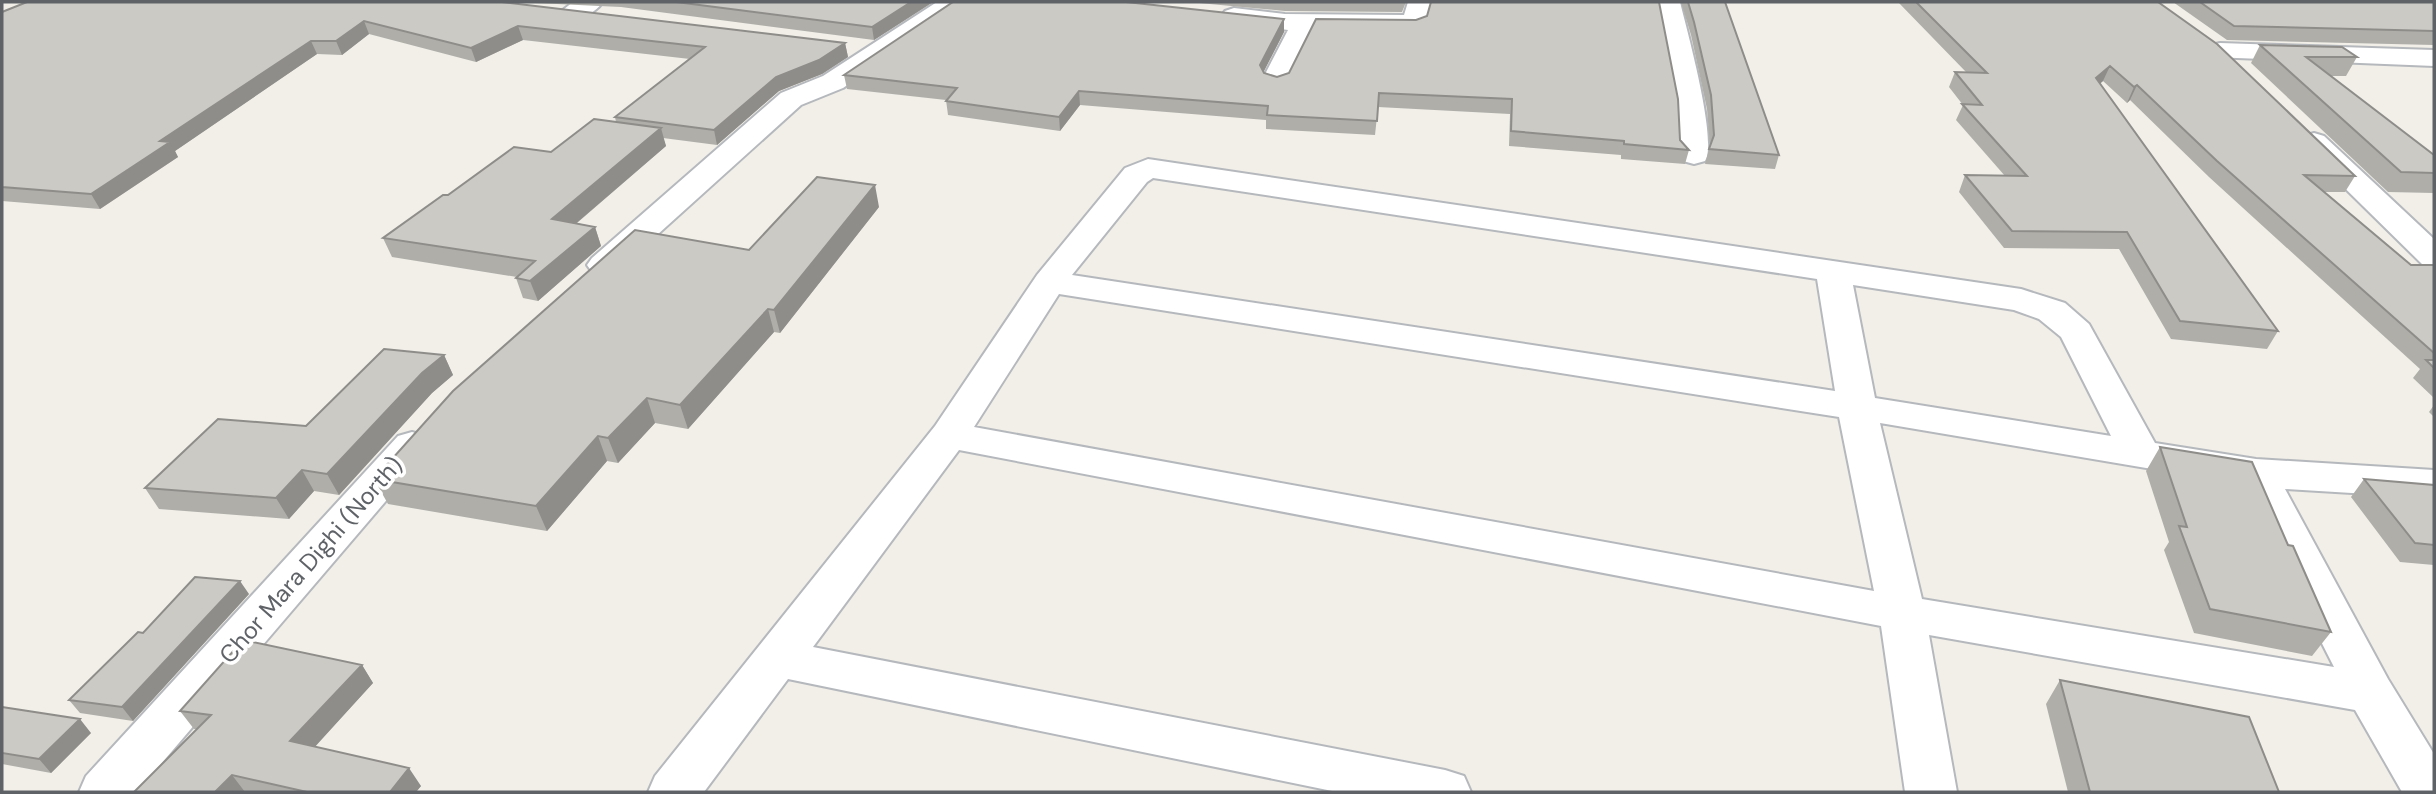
<svg xmlns="http://www.w3.org/2000/svg" width="2436" height="794" font-family="'DM Sans',sans-serif">
  <style>
    .lines { fill: none; stroke-linecap: round; stroke-linejoin: round }
    .minor-casing { stroke: #b5b8bc; stroke-width: 4 }
    .minor { fill: #fff; fill-rule: evenodd }
    .wall { fill: #afaea9 }
    .shaded-wall { fill: #8f8d8a }
    .building { fill: #cccac5; stroke: #8f8d8a; stroke-width: 2 }
    .labels { text-anchor: middle; stroke-width: 7; stroke-linejoin: round; paint-order: stroke }
    .street-label { font-size: 24px; fill: #5f6368; stroke: #fff }
  </style>
  <rect width="100%" height="100%" fill="#f1efe8"/>
  <g class="lines">
    <!-- minor casing -->
    <g class="minor-casing">
      <path id="minor" d="M573 2H603C595 14 576 22 562 18L559 13Z
        M937 2H965L962 7 843 88 801 105 616 272 604 275 592 272 587 265 592 258 781 93 823 76Z
        M1408 2H1432L1423 28 1414 31 1314 30 1290 80 1286 86 1276 88 1266 86 1262 80 1288 30 1225 21 1221 16 1225 11 1234 8 1285 14 1404 15Z
        M1656 2H1680C1687 30 1718 142 1705 161L1694 164 1683 161 1679 155 1677 113Z
        M2220 43 2434 50V66L2211 57 2207 51 2211 45Z
        M2314 133 2324 136 2434 239V267L2422 264 2304 148 2299 142 2304 136Z
        M1148 159 2021 289 2065 303 2089 324 2155 443 2256 459 2434 470V498L2285 489 2388 679 2434 754V792H2402L2355 710 1929 635 1957 792H1905L1881 626 959 450 813 647 1445 770 1464 776 1471 792H1337L788 679 704 792H648L655 776 935 426 1037 275 1125 168ZM1153 178 1817 279 1835 391 1072 275 1147 182ZM1853 285 2014 310 2039 319 2061 337 2111 436 1875 398ZM1059 294 1839 417 1874 591 974 427ZM1880 423 2241 484 2334 667 1922 599Z
        M412 432 426 436 432 445 426 454 137 792H79L86 776 398 436Z"/>
    </g>
    <!-- minor -->
    <use href="#minor" class="minor"/>
  </g>
  <!-- wall -->
  <path class="wall" d="M27 2 845 43 848 57 822 74 779 91 717 145 663 138 666 146 577 223 595 227 601 246 538 301 523 298 516 278 517 277 392 257 383 238 448 195 551 152 616 122 615 117 690 59 523 40 476 62 369 34 342 55 317 54 175 151 178 157 100 209 2 201V12Z
    M514 2H933L874 40 621 7Z
    M1188 2H1406L1402 12 1285 11Z
    M1681 2H1725L1779 155 1775 169 1705 164 1710 146 1707 109 1691 35Z
    M1898 2H2158L2355 176 2345 192H2324L2411 265H2434V398L2413 378 2420 369 2209 177 2130 100 2127 103 2103 81 2100 83 2278 331 2267 349 2171 339 2119 249 2004 248 1959 192 1965 175 2005 176 1956 120 1963 105 1949 87 1955 72H1966Z
    M2173 2H2434V45L2227 40Z
    M1316 19 1680 140 1689 150 1685 164 1621 159V155L1509 146 1510 114 1378 107 1375 135 1266 129V120L1080 105 1060 131 948 115 946 100 847 89 844 75 1284 32 1263 72 1264 73 1277 77 1289 73Z
    M2260 45 2357 57 2346 76H2330L2434 155V193L2388 192 2251 63Z
    M879 207 780 333 774 332 688 429 655 423 618 463 607 461 547 531 388 504 374 479 749 250Z
    M444 355 453 375 432 393 339 495 314 491 289 519 159 509 145 488 306 426Z
    M2434 405V417L2429 412Z
    M2160 447 2288 545 2331 632 2312 656 2194 633 2164 550 2169 542 2146 471Z
    M2364 479 2434 485V565L2400 562 2351 497Z
    M249 594 133 721 80 713 69 700 143 633Z
    M362 665 373 683 314 747 421 786 416 792H134L197 729H194L180 711Z
    M2060 680 2279 792H2068L2046 704Z
    M2 707 91 733 51 773 2 764Z"/>
  <!-- shaded-wall -->
  <path class="shaded-wall" d="M911 2H933L874 40 872 27Z
    M1284 19V32L1260 79V65Z
    M364 21 369 34 342 55 336 41Z
    M518 26 523 40 476 62 471 48Z
    M311 41 317 54 175 151 178 157 100 209 91 194 160 141Z
    M845 43 848 57 822 74 779 91 717 145 714 130 776 77Z
    M2110 66 2103 81 2090 93 2096 78Z
    M2137 85 2130 100 2127 103 2134 87Z
    M1079 91 1080 105 1060 131 1059 117Z
    M661 128 666 146 559 238 552 219Z
    M875 185 879 207 780 333 774 310Z
    M595 227 601 246 538 301 530 281Z
    M768 309 774 332 688 429 680 405Z
    M444 355 453 375 432 393 339 495 327 474 422 373Z
    M647 398 655 423 618 463 608 438Z
    M598 436 607 461 547 531 536 506Z
    M302 470 314 491 289 519 276 498Z
    M240 581 249 594 133 721 122 707Z
    M362 665 373 683 303 760 290 741Z
    M80 719 91 733 51 773 39 759Z
    M409 768 421 786 416 792H390Z
    M232 775 245 792H215Z"/>
  <!-- building -->
  <path class="building" d="M27 2H502L845 43 819 60 776 77 714 130 615 117 705 47 518 26 471 48 364 21 336 41H311L160 141 170 142 91 194 2 187V12Z
    M676 2H911L872 27Z
    M953 2H1126L1284 19 1260 65 1264 73 1277 77 1289 73 1316 19 1416 20 1427 16 1431 2H1659L1678 99 1680 140 1689 150 1624 144V141L1511 131 1512 99 1379 93 1377 121 1267 115 1268 106 1079 91 1059 117 946 101 957 88 844 75Z
    M1688 2H1725L1779 155 1709 149 1714 135 1711 95 1694 22Z
    M1916 2H2158L2217 44 2355 176 2304 175 2411 265H2434V353L2217 161 2137 85 2134 87 2110 66 2096 78 2278 331 2180 321 2127 232 2012 231 1965 175 2027 176 1962 104 1982 105 1955 72 1987 73Z
    M2200 2H2434V31L2234 26Z
    M2260 45 2342 47 2357 57H2306L2434 155V173L2401 172Z
    M594 119 661 128 552 219 595 227 530 281 516 278 535 261 383 238 443 195H448L514 147 551 152Z
    M817 177 875 185 774 310 768 309 680 405 647 398 608 438 598 436 536 506 374 479 453 391 635 230 749 250Z
    M384 349 444 355 422 373 327 474 302 470 276 498 145 488 218 419 306 426Z
    M2426 360H2434V368Z
    M2160 447 2252 462 2288 545 2293 546 2331 632 2210 609 2179 526 2187 527Z
    M2364 479 2434 485V545L2415 543Z
    M195 577 240 581 122 707 69 700 138 632 143 633Z
    M243 640 362 665 290 741 409 768 390 792H307L232 775 215 792H134L211 715 180 711Z
    M2060 680 2249 717 2279 792H2090Z
    M2 707 80 719 39 759 2 753Z"/>
  <g class="labels">
    <!-- street labels -->
    <g class="street-label">
      <text transform="translate(311 560) rotate(-49)" y="8">Chor Mara Dighi (North)</text>
    </g>
  </g>
  <!-- border -->
  <rect width="2436" height="794" fill="none" stroke="#5f6368" stroke-width="7"/>
</svg>
